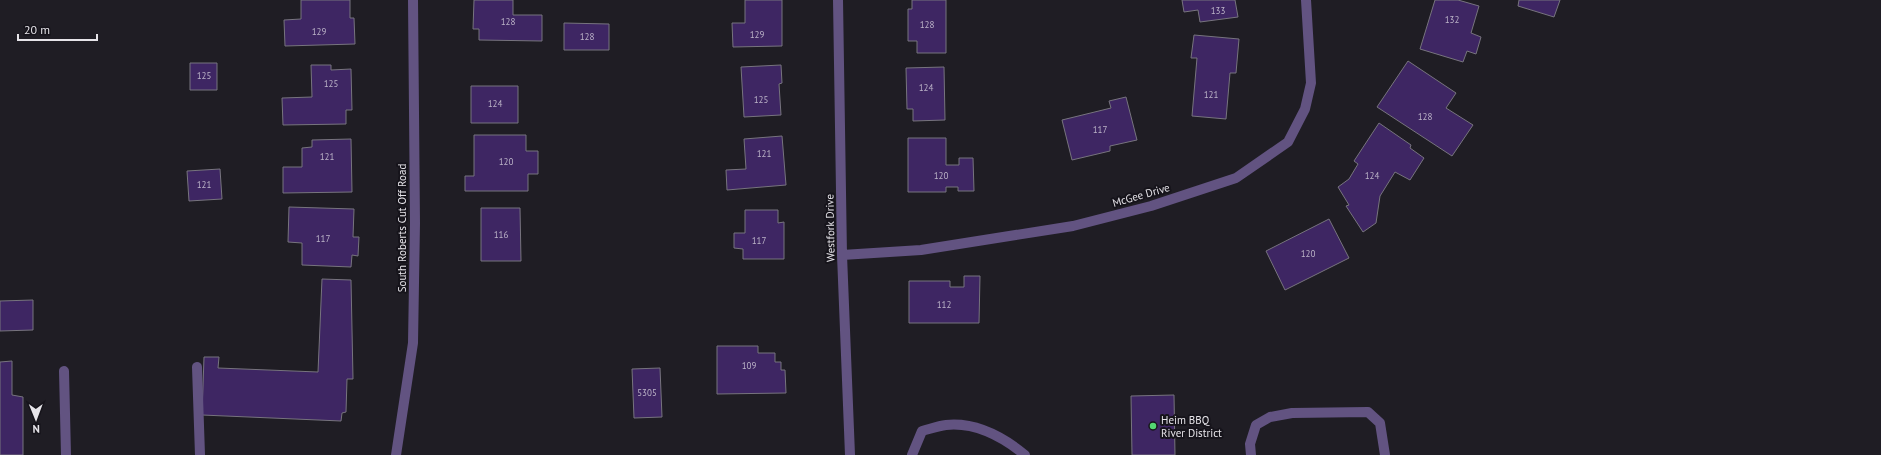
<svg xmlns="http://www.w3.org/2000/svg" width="1881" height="455" font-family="'PT Sans',sans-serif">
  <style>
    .building { fill: #3e2663; stroke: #77747e }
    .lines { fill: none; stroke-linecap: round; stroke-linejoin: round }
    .minor { stroke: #625381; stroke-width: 10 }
    .poi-dot { fill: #53d672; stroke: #16141b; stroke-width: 1.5 }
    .labels { text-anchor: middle; stroke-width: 4; stroke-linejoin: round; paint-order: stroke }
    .number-label { font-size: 9px; fill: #bcb4c8 }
    .street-label { font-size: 11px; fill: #e6e4e9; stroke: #16141b }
    .poi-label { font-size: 11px; fill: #e6e4e9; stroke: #16141b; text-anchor: start }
  </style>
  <rect width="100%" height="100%" fill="#1f1d24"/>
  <!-- building -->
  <path class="building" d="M301 0H350V18H354L355 44 285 46 284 20 301 19Z
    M474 0H513V15H542V41L479 40V29H473Z
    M745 0H782V46L733 47 732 23H745Z
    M912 0H946V53H917V41H908V9H912Z
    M1182 0H1235L1238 17 1200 22 1198 10 1184 12Z
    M1435 0H1458L1479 6 1471 33 1481 37 1476 54 1467 51 1463 62 1420 49Z
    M1519 0H1560L1554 17 1518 6Z
    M564 23 609 24V50H564Z
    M1194 35 1239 39 1236 73H1230L1226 119 1192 116 1197 58H1191Z
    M1408 61 1456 93 1446 108 1473 125 1452 156 1377 107Z
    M190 63H217V90H190Z
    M311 65H331V70L351 69 352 110H346V124L283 125 282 98 312 97Z
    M781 65 782 83 779 84 781 115 744 117 741 67Z
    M944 67 945 120 913 121V109H907L906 68Z
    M471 86H518V123H471Z
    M1126 97 1137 140 1110 146V151L1072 160 1062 120 1111 108 1109 101Z
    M1379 123 1411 145 1410 148 1424 158 1410 180 1395 172 1380 196 1376 223 1363 232 1346 206 1349 205 1338 187 1349 179 1358 164 1354 161Z
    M474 135H526V151H538V174H528V191H465V176H474Z
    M782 136 786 185 727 190 726 170 746 169 744 139Z
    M908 138H946V165H959V158H973L974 191H958V187H946V192H908Z
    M351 139 352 192 283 193V167H302V148L312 147V140Z
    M220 169 222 199 189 201 187 171Z
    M289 207 354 209 353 237H359L358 256 352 255 351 267 302 265V243L288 242Z
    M481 208H520L521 261H481Z
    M745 210H778V223L784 222V259H743V249L734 248V233H745Z
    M1329 219 1349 258 1285 290 1266 251Z
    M964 276H980L979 323H909V281H950V287H964Z
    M322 279 351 280 353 379H347L346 412 342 413 341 421 202 415 204 357H219L218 368 318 372Z
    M33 300V330L0 331V301Z
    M717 346H758V353H775V362H781V370H785L786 393 717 394Z
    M12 361V395L23 397V455H0V362Z
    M660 368 662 417 634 418 632 369Z
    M1174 395 1175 455H1132L1131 396Z"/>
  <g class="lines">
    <!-- minor -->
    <path class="minor" d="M838 0 842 255 850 455
      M842 255 921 250 1073 226 1151 206 1236 178 1288 142 1305 109 1311 83 1306 0
      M197 367 200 455
      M64 371 66 455
      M396 455 413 343 415 223 413 0
      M912 455 922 431C930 429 938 426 946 425 975 422 1003 437 1025 455
      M1251 455 1250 444 1256 425 1270 417 1292 413 1368 412 1380 423 1385 455"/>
  </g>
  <!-- markers -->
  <circle class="poi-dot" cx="1153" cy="426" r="4"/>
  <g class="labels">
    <!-- number labels -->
    <g class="number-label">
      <text x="1218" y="14">133</text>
      <text x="1452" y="23">132</text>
      <text x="508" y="25">128</text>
      <text x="927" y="28">128</text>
      <text x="319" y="35">129</text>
      <text x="757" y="38">129</text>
      <text x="587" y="40">128</text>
      <text x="204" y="79">125</text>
      <text x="331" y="87">125</text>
      <text x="926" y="91">124</text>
      <text x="1211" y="98">121</text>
      <text x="761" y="103">125</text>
      <text x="495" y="107">124</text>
      <text x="1425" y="120">128</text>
      <text x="1100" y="133">117</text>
      <text x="764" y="157">121</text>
      <text x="327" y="160">121</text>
      <text x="506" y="165">120</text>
      <text x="941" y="179">120</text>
      <text x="1372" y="179">124</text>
      <text x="204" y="188">121</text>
      <text x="501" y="238">116</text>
      <text x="323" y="242">117</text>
      <text x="759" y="244">117</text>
      <text x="1308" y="257">120</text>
      <text x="944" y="308">112</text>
      <text x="749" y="369">109</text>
      <text x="647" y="396">5305</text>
    </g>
    <!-- street labels -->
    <g class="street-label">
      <text transform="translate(1141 195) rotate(-16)" y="4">McGee Drive</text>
      <text transform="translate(402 228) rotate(-90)" y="4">South Roberts Cut Off Road</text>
      <text transform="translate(830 228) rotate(-91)" y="4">Westfork Drive</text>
    </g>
    <!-- poi labels -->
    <g class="poi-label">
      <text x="1161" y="424">Heim BBQ<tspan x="1161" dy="13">River District</tspan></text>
    </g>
  </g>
  <!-- north arrow -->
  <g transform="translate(36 419) rotate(179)" stroke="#16141b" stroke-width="3" paint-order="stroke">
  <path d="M0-3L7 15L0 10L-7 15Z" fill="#e6e4e9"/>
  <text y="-6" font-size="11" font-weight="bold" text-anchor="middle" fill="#e6e4e9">N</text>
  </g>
  <!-- scale -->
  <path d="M18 34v6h79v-6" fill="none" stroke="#e6e4e9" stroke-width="2"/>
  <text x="24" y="34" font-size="12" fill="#e6e4e9" stroke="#16141b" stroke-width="3" paint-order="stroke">20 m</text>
</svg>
